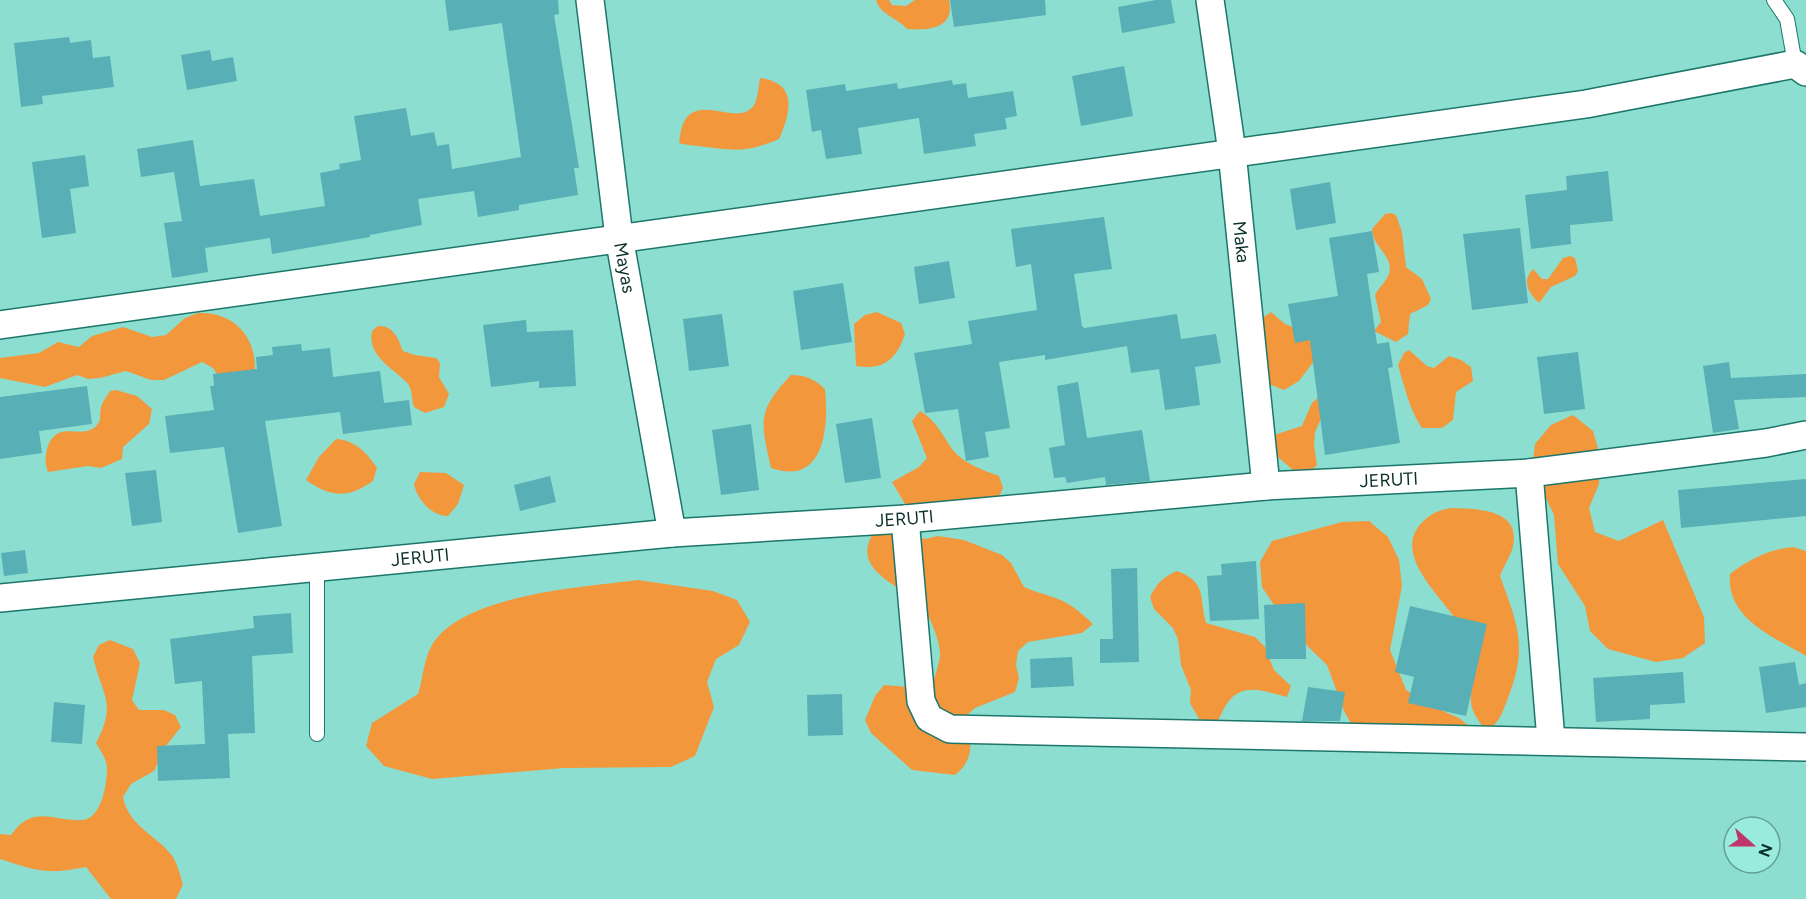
<svg xmlns="http://www.w3.org/2000/svg" width="1806" height="899" font-family="Figtree,sans-serif">
  <style>
    .green { fill: #f3973c }
    .building { fill: #58afb5 }
    .lines { fill: none; stroke-linecap: round; stroke-linejoin: round }
    .lane-casing { stroke: #1c766a; stroke-width: 16 }
    .street-casing { stroke: #1c766a; stroke-width: 30 }
    .lane { stroke: #fff; stroke-width: 14 }
    .street { stroke: #fff; stroke-width: 27 }
    .labels { text-anchor: middle; stroke-width: 5; stroke-linejoin: round; paint-order: stroke }
    .street-label { font-size: 18px; fill: #0c302a; stroke: #99ecdd }
  </style>
  <rect width="100%" height="100%" fill="#8cdfd0"/>
  <!-- green -->
  <path class="green" d="M876 0H889L892 5 906 6 915 0H949C955 28 930 31 907 29 898 18 880 15 876 0Z
    M760 78C798 83 791 112 779 139 748 152 738 151 706 147 696 145 688 146 679 143 680 136 681 126 685 120 701 93 744 131 756 101 758 94 759 85 760 78Z
    M1391 213 1396 215 1402 232 1406 267 1422 279 1431 299 1428 305 1410 314 1408 334 1396 342 1374 331 1381 322 1375 295C1379 287 1386 282 1389 274 1394 255 1372 247 1372 229L1385 214Z
    M1570 256 1575 258 1578 271 1575 276 1551 287 1539 303C1529 293 1521 282 1533 269L1542 279H1548L1563 258Z
    M877 312 901 323 905 334C897 359 883 371 856 366L854 324 865 315Z
    M1271 312 1285 324 1310 334 1317 357 1299 381 1284 390 1259 380 1260 320Z
    M198 313C238 311 262 344 253 382L221 380 213 368 202 362 164 380H151L126 371 100 378 88 379 77 375 45 387 0 378V358L39 353 58 342 79 347 92 336 123 327 152 337 166 335 185 318Z
    M378 326C393 325 398 338 403 351L415 355 436 358 440 363 439 377 449 394 444 407 425 413 414 407C411 399 413 390 408 384 394 368 367 357 372 331Z
    M1409 350 1427 366 1434 368 1449 356 1461 360 1471 367 1473 381 1456 392 1453 420 1442 428H1422C1409 409 1405 388 1398 365L1404 353Z
    M791 375C806 375 814 379 825 389 829 426 825 487 771 468 761 422 756 412 791 375Z
    M116 390 137 396 152 409 149 424 123 447 122 459 101 468 88 466 48 472C45 464 45 457 47 449 57 417 82 442 97 425 102 420 99 414 101 408 102 402 107 396 110 391Z
    M1321 395V419L1315 432 1314 445 1317 465 1312 470H1293L1273 453 1274 435 1302 426 1312 403Z
    M920 411C937 421 942 435 953 450 964 464 983 470 999 476L1003 488 997 501 919 508 905 504 892 482 919 467 927 458 912 421Z
    M1573 415 1593 431 1600 456 1599 484 1589 508 1595 532 1619 541 1663 520 1704 617 1705 643 1683 658 1656 662 1608 649 1590 631 1585 606 1558 564 1554 515 1532 469 1535 444 1551 425Z
    M336 439C355 440 367 453 377 468L373 481C348 499 330 497 306 480L319 457Z
    M420 472 446 473 464 485 458 504 448 516C431 516 417 499 414 484Z
    M1450 508C1477 509 1524 508 1512 550 1509 559 1503 567 1500 576 1518 626 1528 646 1508 698 1502 713 1500 723 1486 731 1469 709 1469 704 1473 677 1474 671 1476 664 1474 659 1469 645 1462 629 1454 617 1437 593 1396 555 1419 526 1428 515 1436 511 1450 508Z
    M1369 521 1388 537 1399 560 1402 586 1390 650 1406 690 1429 705 1459 718 1469 726 1466 732 1357 734 1344 711 1327 665 1290 629 1262 587 1260 562 1272 541 1342 522Z
    M888 527 925 539 938 536 964 540 1002 555 1011 563 1024 587C1059 601 1063 595 1093 624L1082 633 1028 642 1018 651 1016 665 1019 678 1015 692 975 708 966 716C972 739 975 760 955 775L912 770 871 733 865 720 875 696 884 685 909 687 922 685 934 679C936 672 939 664 940 656 941 644 931 618 923 608 901 583 846 571 876 529Z
    M1793 547 1806 551V656C1774 637 1726 619 1730 574 1748 560 1770 549 1793 547Z
    M1177 571C1207 582 1199 597 1206 623L1255 637 1265 647 1274 670 1291 686 1287 697C1267 692 1244 682 1229 701 1223 708 1220 718 1215 726H1203L1190 703 1191 690 1181 665 1178 639 1173 628 1154 609 1150 597C1157 583 1163 577 1177 571Z
    M638 580 713 591 737 600 750 622 739 645 716 659 707 682 714 707 695 756 671 767 564 768 432 779 384 766 366 746 372 723 418 694C423 679 424 658 432 645 462 594 585 587 638 580Z
    M110 640 133 649 140 663 132 700 139 710H164L175 715 181 727 165 747 154 771 131 784 123 797C129 827 157 835 173 857 178 865 180 876 183 884L176 899H111L86 867C46 875 38 871 0 859V834L11 835C33 803 54 822 83 820 102 818 107 783 107 768 107 760 100 750 96 743 117 703 103 698 93 657L99 645Z"/>
  <!-- building -->
  <path class="building" d="M445 0H558L559 14 554 15 579 168H574L578 195 519 205V210L478 217 474 191 418 199 422 225 370 235V237L272 254 270 238 205 248 208 272 172 278 164 223 182 221 174 172 141 177 137 149 193 140 200 186 254 179 260 216 325 206 320 173 340 169 339 164 361 160 354 116 406 108 411 136 434 132 437 146 449 144 452 169 521 157 502 23 449 31Z
    M950 0H1045L1046 15 954 27Z
    M1156 0H1171L1175 23 1122 33 1118 7Z
    M69 37 70 43 91 40 93 58 110 56 114 87 42 96 43 104 21 107 14 43Z
    M210 50 212 61 233 57 237 81 187 90 181 55Z
    M1124 66 1133 116 1081 126 1072 76Z
    M952 80 953 85 966 83 968 98 1013 91 1017 116 1005 118 1007 129 974 134 976 146 924 154 919 118 858 128 862 154 826 159 821 130 812 132 806 90 845 84 846 91 897 83 898 89Z
    M85 155 89 186 70 189 76 233 42 238 32 162Z
    M1608 171 1613 221 1570 225 1571 244 1531 249 1525 195 1567 190 1566 176Z
    M1330 182 1336 223 1296 230 1290 189Z
    M1104 217 1112 269 1074 274 1082 326 1084 328 1177 314 1181 339 1216 334 1221 363 1195 367 1200 405 1165 410 1159 369 1131 373 1127 346 1045 360V355L999 362 1010 428 985 432 989 457 966 461 958 409 925 413 914 353 972 344 968 321 1037 310 1031 264 1016 267 1011 229Z
    M1520 228 1528 303 1472 310 1463 234Z
    M1372 231 1379 272 1367 274 1377 344 1389 342 1393 367 1388 368 1400 443 1325 455 1310 340 1295 343 1288 304 1338 296 1329 238Z
    M949 261 955 298 919 304 914 267Z
    M843 283 852 342 801 350 793 291Z
    M722 314 729 366 689 371 683 319Z
    M526 320 527 332 573 330 576 386 539 388V381L491 387 483 325Z
    M301 344 302 351 330 348 333 377 380 371 384 403 409 400 412 425 343 434 340 412 265 421 282 526 238 533 224 447 170 453 165 416 214 410 210 386H214L213 374 257 369 256 357 273 355 272 347Z
    M1578 352 1585 409 1544 414 1537 357Z
    M1729 362 1731 378 1806 374V397L1734 400 1739 429 1713 433 1703 366Z
    M1078 382 1087 438 1142 430 1150 481 1106 485 1105 477 1067 483 1065 477 1054 478 1049 448 1065 445 1057 386Z
    M87 386 92 424 39 431 42 453 0 459V397Z
    M872 418 881 478 845 483 836 424Z
    M751 424 759 490 721 495 712 430Z
    M156 470 162 522 132 526 125 473Z
    M550 476 556 502 520 511 514 485Z
    M1806 479V516L1681 528 1678 490Z
    M25 550 28 573 4 576 1 553Z
    M1256 561 1259 619 1210 621 1207 576 1222 575 1221 564Z
    M1137 568 1139 662 1100 663V639H1113L1111 569Z
    M1305 603 1306 659H1266L1264 605Z
    M1410 606 1487 624 1466 716 1408 703 1414 677 1395 672Z
    M291 613 293 653 252 656 255 733 228 734 230 778 158 781 157 746 205 744 202 681 175 684 170 639 254 628 253 616Z
    M1072 657 1074 686 1031 688 1030 659Z
    M1795 662 1799 685 1806 683V707L1766 713 1759 667Z
    M1683 672 1685 703 1650 705V719L1596 722 1593 678Z
    M1308 687 1345 692 1340 721H1302Z
    M842 694 843 735 808 736 807 695Z
    M54 702 85 705 82 744 51 742Z"/>
  <g class="lines">
    <!-- lane casing -->
    <g class="lane-casing">
      <path id="lane" d="M1774 0 1787 19 1795 64
        M317 734V567"/>
    </g>
    <!-- street casing -->
    <g class="street-casing">
      <g id="street">
        <path id="s1" d="M590 0 619 237 672 533"/>
        <path id="s2" d="M1210 0 1232 152 1266 486"/>
        <path d="M0 325 1586 104 1795 64 1806 72"/>
        <path d="M1529 473 1551 740"/>
        <path d="M905 519 921 701 929 718 950 729 1806 747"/>
        <path id="s3" d="M0 598 672 533 905 519 1266 486 1529 473 1766 443 1806 435"/>
      </g>
    </g>
    <!-- lane -->
    <use href="#lane" class="lane"/>
    <!-- street -->
    <use href="#street" class="street"/>
  </g>
  <g class="labels">
    <!-- street labels -->
    <g class="street-label">
      <text dy="6" stroke="none"><textPath href="#s2" startOffset="244">Maka</textPath></text>
      <text dy="6" stroke="none"><textPath href="#s1" startOffset="270">Mayas</textPath></text>
      <text dy="6" stroke="none"><textPath href="#s3" startOffset="1394">JERUTI</textPath></text>
      <text dy="6" stroke="none"><textPath href="#s3" startOffset="908">JERUTI</textPath></text>
      <text dy="6" stroke="none"><textPath href="#s3" startOffset="422">JERUTI</textPath></text>
    </g>
  </g>
  <!-- north arrow -->
  <g transform="translate(1752 845) rotate(111)"><circle r="28" fill="#99ecdd" stroke="#61a195" stroke-width="1.5"/>
  <path d="M0-4.5L10 22L0 15L-10 22Z" fill="#c0356b"/>
  <text y="-9" font-size="16" font-weight="bold" text-anchor="middle" fill="#0c302a">N</text>
  </g>
</svg>
